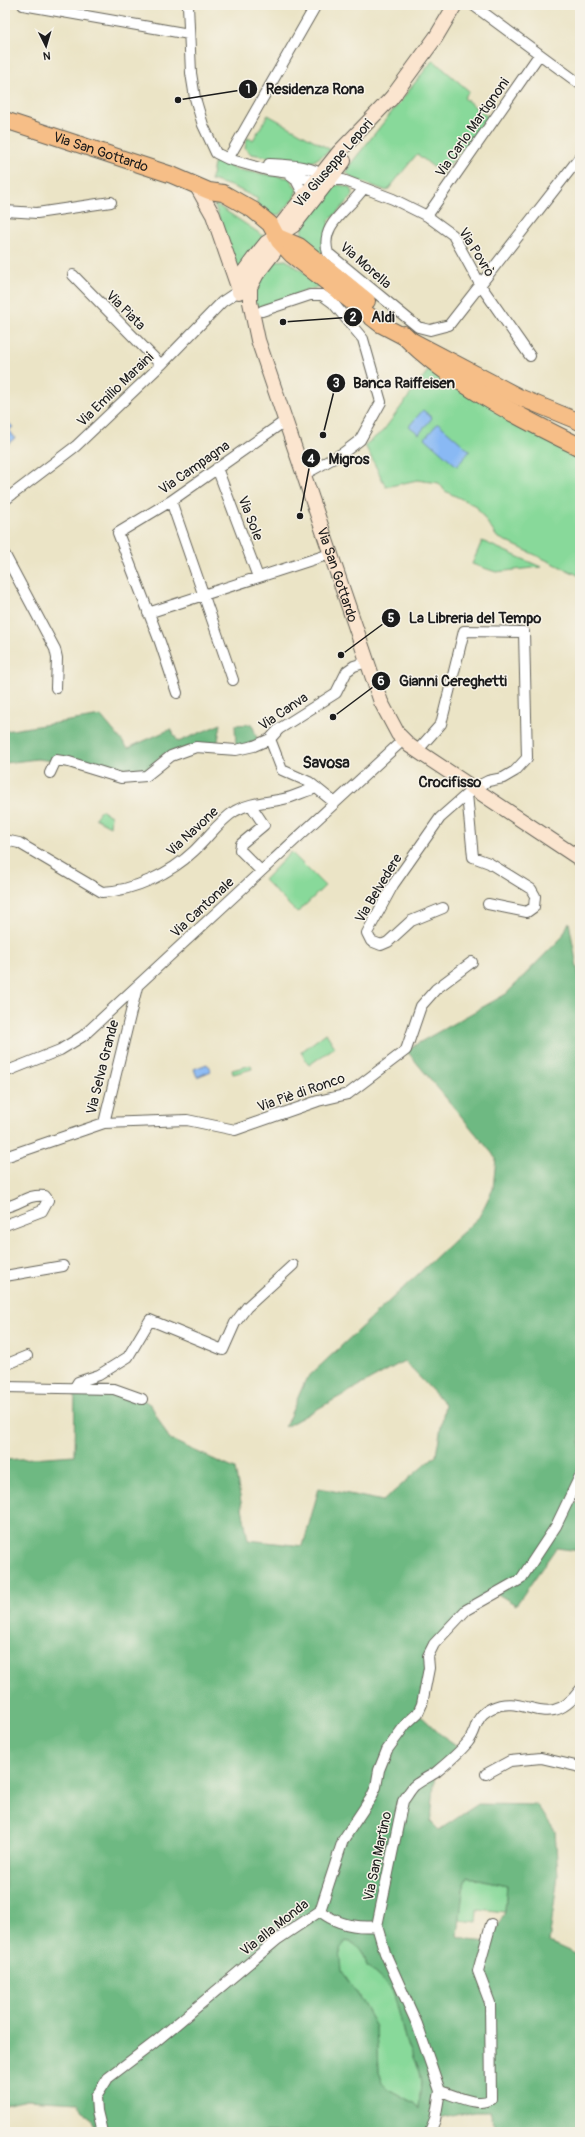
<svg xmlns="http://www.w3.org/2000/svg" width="585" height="2137" font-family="Pangolin,sans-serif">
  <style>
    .green { fill: #88d99a; stroke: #527a5b }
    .forest { fill: #6eb982; stroke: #456a4f; fill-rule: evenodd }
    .water { fill: #89b9f4; stroke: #526a88 }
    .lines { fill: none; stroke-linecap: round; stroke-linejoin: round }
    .street-casing { stroke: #646258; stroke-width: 12 }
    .secondary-casing { stroke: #646258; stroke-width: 16 }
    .primary-casing { stroke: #646258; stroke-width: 18 }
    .highway-casing { stroke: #646258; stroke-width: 20 }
    .street { stroke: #fff; stroke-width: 10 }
    .secondary { stroke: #fbe5cf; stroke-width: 14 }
    .primary { stroke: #f6be87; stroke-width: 16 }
    .highway { stroke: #f6be87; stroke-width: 18 }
    .labels { text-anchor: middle; stroke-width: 3; stroke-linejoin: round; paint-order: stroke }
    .street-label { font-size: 14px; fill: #1c1c1c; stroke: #f7f3e8 }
    .neighbourhood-label { font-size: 15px; font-weight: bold; fill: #1c1c1c; stroke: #f7f3e8 }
    .quarter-label { font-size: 16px; font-weight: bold; fill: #1c1c1c; stroke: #f7f3e8 }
    .leader { fill: none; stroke: #1c1c1c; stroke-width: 1.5 }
    .callout-dot { fill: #1c1c1c; stroke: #f7f3e8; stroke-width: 1.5 }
    .mark-label { font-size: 12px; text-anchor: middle; font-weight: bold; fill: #fff }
    .callout-label { font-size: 15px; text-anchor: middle; font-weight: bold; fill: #1c1c1c; stroke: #f7f3e8; stroke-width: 3; stroke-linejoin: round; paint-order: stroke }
  </style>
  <rect width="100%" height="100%" fill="#f7f3e8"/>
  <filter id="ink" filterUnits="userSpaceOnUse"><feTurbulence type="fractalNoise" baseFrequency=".025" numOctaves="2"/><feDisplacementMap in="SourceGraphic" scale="8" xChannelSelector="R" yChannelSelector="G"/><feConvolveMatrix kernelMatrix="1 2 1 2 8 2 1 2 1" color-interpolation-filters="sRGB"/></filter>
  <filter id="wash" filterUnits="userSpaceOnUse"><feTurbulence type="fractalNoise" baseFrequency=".012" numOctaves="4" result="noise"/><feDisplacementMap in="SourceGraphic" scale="16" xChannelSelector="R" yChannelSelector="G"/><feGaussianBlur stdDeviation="0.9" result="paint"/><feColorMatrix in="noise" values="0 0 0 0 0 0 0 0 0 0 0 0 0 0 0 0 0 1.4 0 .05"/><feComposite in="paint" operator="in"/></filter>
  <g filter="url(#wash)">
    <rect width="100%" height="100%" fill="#ebe4c6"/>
    <!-- green -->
    <path class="green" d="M433 60 469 91 464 98 488 117 442 174 417 154 387 191 352 178 346 172 349 166Z
      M268 115 331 150 314 161 304 163 251 154 245 148 247 138 253 140Z
      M215 159 238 170 289 178 297 189 294 198 281 214 273 216 256 203 258 199 234 187 211 180Z
      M340 185 350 187 353 192 352 197 329 221 325 252 320 257C314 251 303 243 302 235 299 226 323 192 330 187 333 186 337 185 340 185Z
      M214 203 265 237 238 272Z
      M286 260 323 285 254 309V294L270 265 276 261Z
      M430 368 580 454V576L497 537 476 506 445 491 439 483 417 480 386 487 365 445 383 431Z
      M482 541 541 567 496 572 472 564Z
      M101 810 111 816 110 826 95 818Z
      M291 852 325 886 297 913 264 880Z
      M326 1033 335 1047 309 1065 301 1052Z
      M251 1065 252 1069 233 1074 232 1070Z
      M468 1877 507 1885 505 1912 478 1909 477 1922 459 1920 463 1889Z
      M346 1941C359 1943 365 1954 367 1966L383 1981 394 1994 406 2042 419 2072 421 2083 419 2109 414 2103 388 2089 382 2083 378 2072 376 2027 357 1993 341 1971 340 1948Z"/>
    <!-- forest -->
    <path class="forest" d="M101 716 128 748 171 729 178 742 221 724 217 746 196 745 164 754 144 772 37 759 5 763V731Z
      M252 724 258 741 236 748 235 725Z
      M569 922 580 983V1476L569 1501 580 1503V1551L556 1548 516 1605 496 1593 466 1610 434 1644 418 1713 440 1734 462 1749 435 1772 431 1822 439 1830 478 1804 537 1805 555 1831 558 1875 549 1942 580 1956V2132H496L490 2111H474L435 2120 430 2132H96L92 2120 77 2103 27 2100 5 2105V1460L74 1455 75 1387 114 1389 142 1399 151 1405 169 1439 235 1469 248 1540 303 1546 319 1488 383 1501 436 1455 445 1404 404 1361 285 1427 306 1379 479 1217 493 1189 496 1158 406 1050 506 994 562 937ZM468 1877 507 1885 505 1912 489 1942 468 1940 458 1936 463 1889ZM346 1941C359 1943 365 1954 367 1966L383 1981 394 1994 406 2042 419 2072 421 2083 419 2109 414 2103 388 2089 382 2083 378 2072 376 2027 357 1993 342 1971 340 1949Z"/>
    <!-- water -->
    <path class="water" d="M423 410 432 418 419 434 409 426Z
      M9 423 13 427 9 430 15 438 8 444 5 441V426Z
      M438 423 470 451 457 466 425 438Z
      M207 1064 211 1071 197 1077 194 1069Z"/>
  </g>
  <g filter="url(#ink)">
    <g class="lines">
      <!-- street casing -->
      <g class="street-casing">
        <path id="street" d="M23 5 189 34
          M188 5 191 73 195 98 203 125 216 153 228 159 267 170 290 173 311 180H343L393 199 427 216 453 235 481 286 530 356
          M473 5 580 84
          M228 159 316 5
          M269 164C286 165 312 165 326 177
          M288 174 296 180 304 195
          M363 189C349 210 319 224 328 253L418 327 430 330 449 325 580 157
          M5 211 37 213 111 202
          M427 216 539 55
          M73 275 161 365
          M262 311 310 295H322L333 303 363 339 381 402 360 440 343 453 303 475
          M217 468 258 577
          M5 500 76 446 161 365 222 302 234 294 245 291
          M171 501 233 680
          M5 555 55 649 57 658 56 688
          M148 613 330 554
          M177 693 160 642 118 533 171 501 285 421
          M270 739 282 770 309 782 335 803
          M417 751 441 724 464 631 524 632 527 758 515 771 503 778 488 781 474 788 440 818 393 885 367 933 371 941 381 945 388 942 411 921 443 908
          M50 773 56 760 69 762 121 778 146 776 171 756 196 747 236 750 254 746 270 739 279 729 336 693 347 671 354 666 367 662
          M467 794 473 857 489 863 531 889 535 896 534 907 527 912 488 904
          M254 810 264 825 241 844 240 850 261 871
          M5 840 19 843 102 892C134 891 171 873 194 851 208 838 219 821 235 811 252 801 273 803 291 797 300 794 308 790 317 788
          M5 1072 60 1050 83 1036 403 740
          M104 1123 187 1120 235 1130 318 1101 348 1094 406 1050 421 1006 436 989 472 962
          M5 1157 104 1123 137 987
          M5 1207C22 1204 26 1194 45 1196L48 1200 42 1211 5 1225
          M5 1276 63 1266
          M5 1365 27 1356
          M5 1387 114 1389 142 1399
          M75 1387 78 1382 99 1375 128 1357 150 1320 223 1350 235 1323 247 1307 293 1265
          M486 1774 510 1761 541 1758 580 1767
          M320 1911C336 1924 357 1928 377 1926
          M440 2091C454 2095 479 2108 491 2099L490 2003 478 1971 491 1924
          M102 2132 97 2111 96 2097 108 2078 154 2043 278 1939 320 1911 343 1840 371 1798 376 1787 379 1770 387 1750 406 1724 418 1713 422 1704 429 1668 428 1656 434 1644 466 1610 521 1579 556 1526 580 1476
          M430 2132 435 2120 440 2091 417 2024 385 1953 377 1926 403 1801C407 1796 410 1790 414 1786 420 1781 428 1777 435 1773 446 1764 459 1753 468 1742 479 1728 473 1717 492 1708 525 1692 548 1734 580 1690"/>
      </g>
      <!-- secondary casing -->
      <g class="secondary-casing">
        <g id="secondary">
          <path id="s1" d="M395 94 339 152 281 225 274 252 257 274 250 287V302L258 340 381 702 398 734 410 746 580 859"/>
          <path d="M390 100 436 37 455 5"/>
          <path d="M196 185 213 215 239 290"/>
          <path d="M239 292 243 273 254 258 266 243 294 225 344 161"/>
        </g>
      </g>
      <!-- primary casing -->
      <g class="primary-casing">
        <g id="primary">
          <path id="s2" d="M5 120 172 175 209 191 223 193 253 210 270 224 279 241 292 255 380 324 519 397 580 422"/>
          <path d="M278 237 299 246 367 301"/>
        </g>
      </g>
      <!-- highway casing -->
      <g class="highway-casing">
        <path id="highway" d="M404 335C449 381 522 419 580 447"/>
      </g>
      <!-- street -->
      <use href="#street" class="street"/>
      <!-- secondary -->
      <use href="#secondary" class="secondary"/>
      <!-- primary -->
      <use href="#primary" class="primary"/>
      <!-- highway -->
      <use href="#highway" class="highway"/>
    </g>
  </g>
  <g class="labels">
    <!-- street labels -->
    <g class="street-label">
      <text transform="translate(472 127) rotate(-55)" y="5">Via Carlo Martignoni</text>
      <text dy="5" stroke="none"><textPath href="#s2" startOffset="101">Via San Gottardo</textPath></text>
      <text transform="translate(333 163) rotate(-49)" y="5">Via Giuseppe Lepori</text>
      <text transform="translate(477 252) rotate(58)" y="5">Via Povrò</text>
      <text transform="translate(366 265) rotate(41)" y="5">Via Morella</text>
      <text transform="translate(126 310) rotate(45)" y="5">Via Piata</text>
      <text transform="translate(115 389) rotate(-44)" y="5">Via Emilio Maraini</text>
      <text transform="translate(194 467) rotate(-35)" y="5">Via Campagna</text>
      <text transform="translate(251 518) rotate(69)" y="5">Via Sole</text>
      <text dy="5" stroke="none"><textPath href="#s1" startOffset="546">Via San Gottardo</textPath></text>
      <text transform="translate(283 711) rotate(-34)" y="5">Via Canva</text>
      <text transform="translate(192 831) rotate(-43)" y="5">Via Navone</text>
      <text transform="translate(378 888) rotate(-59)" y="5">Via Belvedere</text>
      <text transform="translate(202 907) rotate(-43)" y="5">Via Cantonale</text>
      <text transform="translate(102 1067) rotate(-76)" y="5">Via Selva Grande</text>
      <text transform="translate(301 1092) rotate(-19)" y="5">Via Piè di Ronco</text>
      <text transform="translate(377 1856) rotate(-78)" y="5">Via San Martino</text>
      <text transform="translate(274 1927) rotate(-38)" y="5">Via alla Monda</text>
    </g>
    <!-- neighbourhood labels -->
    <g class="neighbourhood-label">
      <text x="450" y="787">Crocifisso</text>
    </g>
    <!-- quarter labels -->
    <g class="quarter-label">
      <text x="326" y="768">Savosa</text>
    </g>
  </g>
  <!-- callouts -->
  <path class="leader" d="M178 100L248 89M283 322L353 317M323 435L336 383M300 516L311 458M341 655L391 618M333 717L381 681"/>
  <g class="callout-dot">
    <circle cx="178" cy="100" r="4"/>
    <circle cx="283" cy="322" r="4"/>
    <circle cx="323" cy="435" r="4"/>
    <circle cx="300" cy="516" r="4"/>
    <circle cx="341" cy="655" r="4"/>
    <circle cx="333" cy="717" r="4"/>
    <circle cx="248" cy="89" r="10"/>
    <circle cx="353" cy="317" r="10"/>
    <circle cx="336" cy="383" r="10"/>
    <circle cx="311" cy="458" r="10"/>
    <circle cx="391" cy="618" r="10"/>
    <circle cx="381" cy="681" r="10"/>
  </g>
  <g class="mark-label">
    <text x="248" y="93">1</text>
    <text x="353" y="321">2</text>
    <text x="336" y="387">3</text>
    <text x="311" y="463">4</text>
    <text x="391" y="622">5</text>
    <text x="381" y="685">6</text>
  </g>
  <g class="callout-label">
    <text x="315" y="94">Residenza Rona</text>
    <text x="383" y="322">Aldi</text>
    <text x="404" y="388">Banca Raiffeisen</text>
    <text x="349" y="464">Migros</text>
    <text x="475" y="623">La Libreria del Tempo</text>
    <text x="453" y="686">Gianni Cereghetti</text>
  </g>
  <!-- margin -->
  <rect width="585" height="2137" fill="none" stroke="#f7f3e8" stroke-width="20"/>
  <!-- north arrow -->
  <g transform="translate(46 46) rotate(175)" stroke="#f7f3e8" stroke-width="3" paint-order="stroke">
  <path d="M0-3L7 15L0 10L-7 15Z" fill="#1c1c1c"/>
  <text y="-6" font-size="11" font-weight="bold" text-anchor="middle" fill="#1c1c1c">N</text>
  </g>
</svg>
